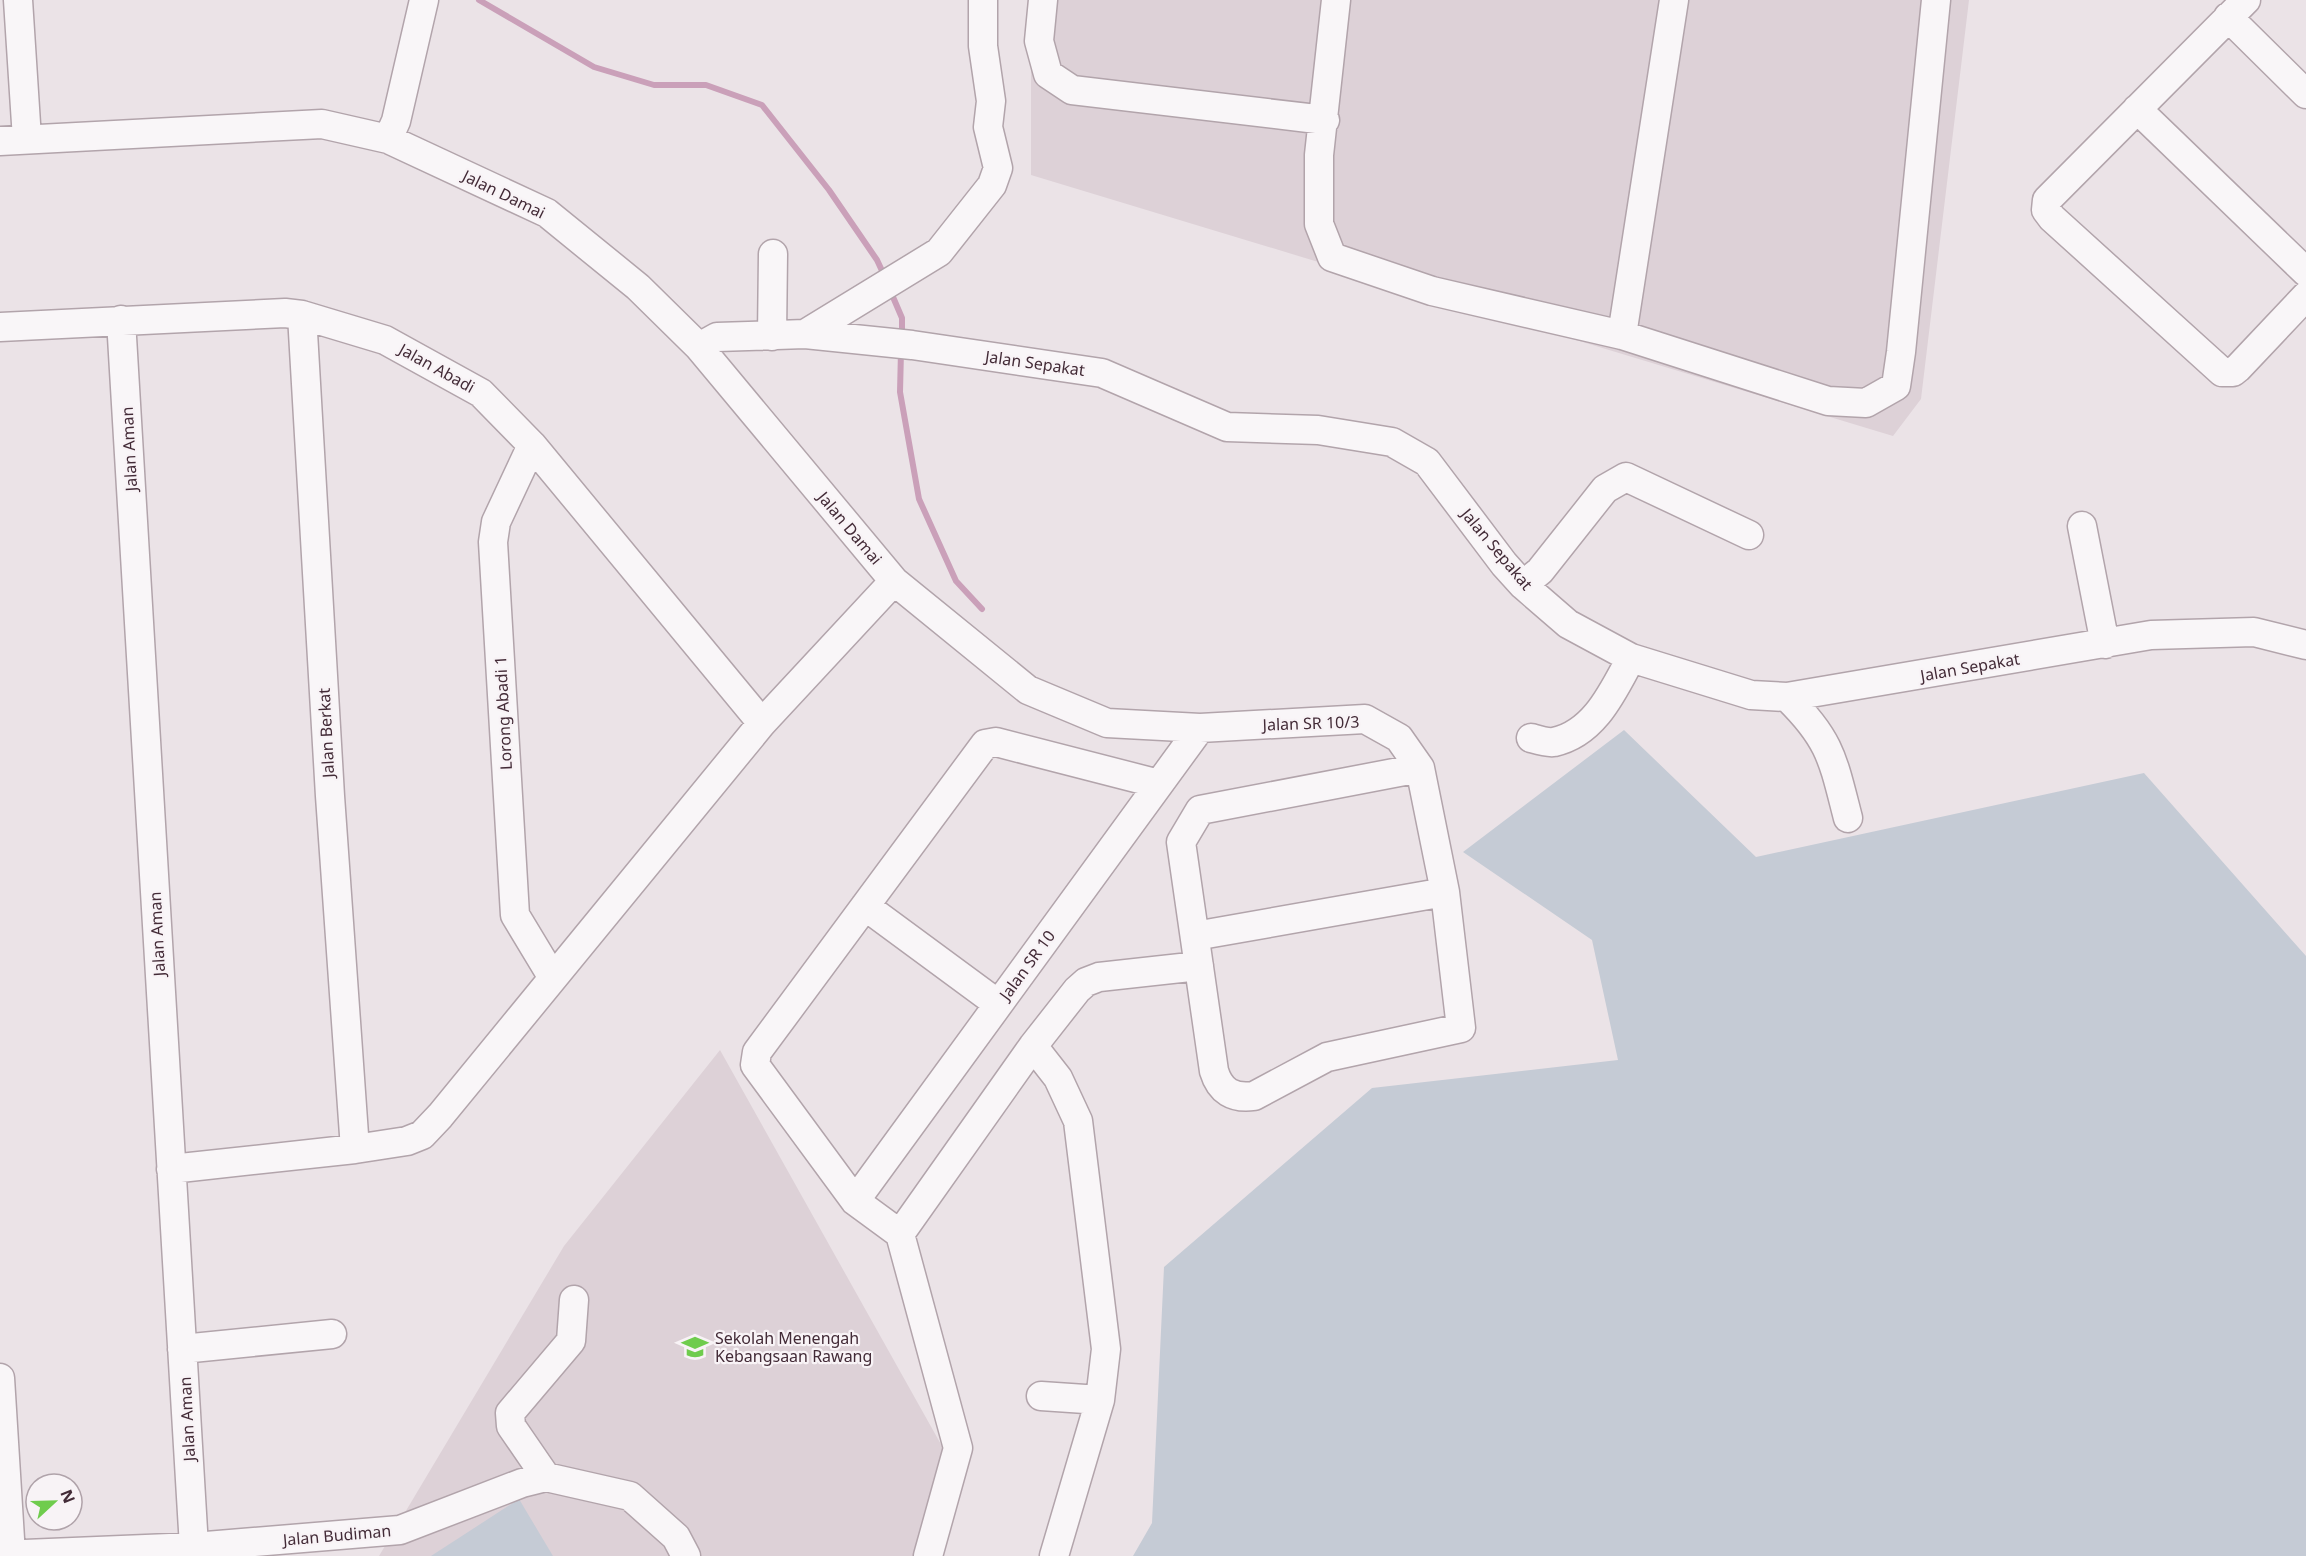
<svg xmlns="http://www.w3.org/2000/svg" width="2306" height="1556" font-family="'Noto Sans',sans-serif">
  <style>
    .built { fill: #ddd1d7 }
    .green { fill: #c5cbd5 }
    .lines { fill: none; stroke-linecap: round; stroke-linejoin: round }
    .stream { stroke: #caa0b9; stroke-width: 6 }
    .minor-casing { stroke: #b2a4ab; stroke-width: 31 }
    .minor { stroke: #f9f6f8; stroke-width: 28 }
    .labels { text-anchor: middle; stroke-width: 4.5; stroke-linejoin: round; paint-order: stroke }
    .street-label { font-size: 16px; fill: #432b37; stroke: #f8f3f6 }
    .poi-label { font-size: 16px; fill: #432b37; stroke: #f8f3f6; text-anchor: start }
  </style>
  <rect width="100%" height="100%" fill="#ebe3e7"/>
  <!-- built -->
  <path class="built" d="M1031 0H1969L1921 399 1893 436 1031 175Z
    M720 1050 943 1448 918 1556H379L564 1246Z"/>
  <!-- green -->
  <path class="green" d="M1624 730 1756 857 2144 773 2306 956V1556H1133L1152 1523 1164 1267 1372 1088 1618 1060 1592 940 1463 852Z
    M519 1499 553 1556H431Z"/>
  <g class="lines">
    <!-- stream -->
    <path class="stream" d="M479 0 594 67 654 85H706L762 105 829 190 877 260 884 275
      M890 290 902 318V338
      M901 351 900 392 919 499 956 581 982 609"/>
    <!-- minor casing -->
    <g class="minor-casing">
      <path id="minor" d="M18 0 27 139
        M1043 0 1039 41 1048 74 1072 90 1325 120
        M1336 0 1319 155V224L1332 257 1432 291 1622 335 1828 401 1866 403 1896 386 1901 352 1936 0
        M2246 0 2047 200 2046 210 2052 218 2222 372H2233L2238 368 2306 296
        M2228 17 2306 94
        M2137 109 2306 272
        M388 139 396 121 424 0
        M0 141 322 124 388 139 547 213 638 287 699 347 894 581 1028 690 1107 723 1200 728 1365 719 1399 738 1420 768 1445 892 1461 1028 1327 1057 1254 1096C1233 1099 1220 1091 1214 1071L1181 842 1200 810 1420 768
        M302 315 330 796 355 1149
        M121 320 194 1547
        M0 327 285 313 302 315 385 340 481 393 532 445 762 723
        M805 334 939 252 992 185 998 168 988 127 991 101 983 46V0
        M1622 335 1674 0
        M772 336 773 254
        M699 347 717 337 805 334 912 345 1102 373 1227 427 1318 430 1392 442 1427 462 1504 564 1523 585 1568 624 1631 658 1751 695 1787 697 2151 635 2254 632 2306 645
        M532 445 496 522 493 542 515 915 553 978
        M2082 526 2105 644
        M1523 585 1540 571 1605 489 1626 477 1749 535
        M1787 697C1831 740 1833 760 1848 818
        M1531 738C1538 740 1547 743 1554 742 1595 733 1613 691 1631 658
        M1159 784 996 742 985 744 757 1052 755 1065 855 1201 900 1234 1033 1046 1077 990 1086 982 1099 977 1199 966
        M865 906 998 1004
        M1195 936 1445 892
        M1033 1046 1058 1078 1078 1121 1106 1349 1100 1400 1054 1556
        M171 1169 355 1149 407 1141 422 1135 440 1116 762 723 894 581
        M855 1201 1200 728
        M900 1234 958 1448 928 1556
        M182 1349 332 1334
        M0 1378 11 1555
        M1041 1396 1100 1400
        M546 1477 511 1426 510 1413 571 1341 574 1300
        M0 1555 194 1547 400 1530 522 1483 546 1477 630 1496 676 1537 686 1556"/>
    </g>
    <!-- minor -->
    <use href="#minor" class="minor"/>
  </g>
  <!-- icons -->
  <defs>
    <g id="school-bare" transform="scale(2.07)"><path d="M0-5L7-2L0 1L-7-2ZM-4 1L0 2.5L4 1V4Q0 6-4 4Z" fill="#6fcc4d" stroke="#f8f3f6" stroke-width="2.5" paint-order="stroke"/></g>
  </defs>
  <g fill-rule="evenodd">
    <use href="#school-bare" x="695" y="1347"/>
  </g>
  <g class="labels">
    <!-- street labels -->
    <g class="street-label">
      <text transform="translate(504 194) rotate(26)" y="6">Jalan Damai</text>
      <text transform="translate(1035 363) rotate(8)" y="6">Jalan Sepakat</text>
      <text transform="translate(437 368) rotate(29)" y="6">Jalan Abadi</text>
      <text transform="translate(129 449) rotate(-93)" y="6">Jalan Aman</text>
      <text transform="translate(850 528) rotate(50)" y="6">Jalan Damai</text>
      <text transform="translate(1497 549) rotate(50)" y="6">Jalan Sepakat</text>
      <text transform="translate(1970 667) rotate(-10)" y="6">Jalan Sepakat</text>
      <text transform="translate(503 713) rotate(-93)" y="6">Lorong Abadi 1</text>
      <text transform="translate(1311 723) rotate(-2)" y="6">Jalan SR 10/3</text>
      <text transform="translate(326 733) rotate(-93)" y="6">Jalan Berkat</text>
      <text transform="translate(157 934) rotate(-93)" y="6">Jalan Aman</text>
      <text transform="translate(1027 965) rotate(-54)" y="6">Jalan SR 10</text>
      <text transform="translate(187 1419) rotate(-93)" y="6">Jalan Aman</text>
      <text transform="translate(337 1535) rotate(-5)" y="6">Jalan Budiman</text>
    </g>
    <!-- poi labels -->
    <g class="poi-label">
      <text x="715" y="1344">Sekolah Menengah<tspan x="715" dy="18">Kebangsaan Rawang</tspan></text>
    </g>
  </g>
  <!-- north arrow -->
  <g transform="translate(54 1502) rotate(68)"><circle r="28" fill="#f8f3f6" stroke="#b0a3aa" stroke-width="1.5"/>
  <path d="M0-4.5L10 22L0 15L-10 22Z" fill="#6fcc4d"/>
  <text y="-9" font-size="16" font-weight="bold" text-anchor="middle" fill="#432b37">N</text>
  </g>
</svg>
